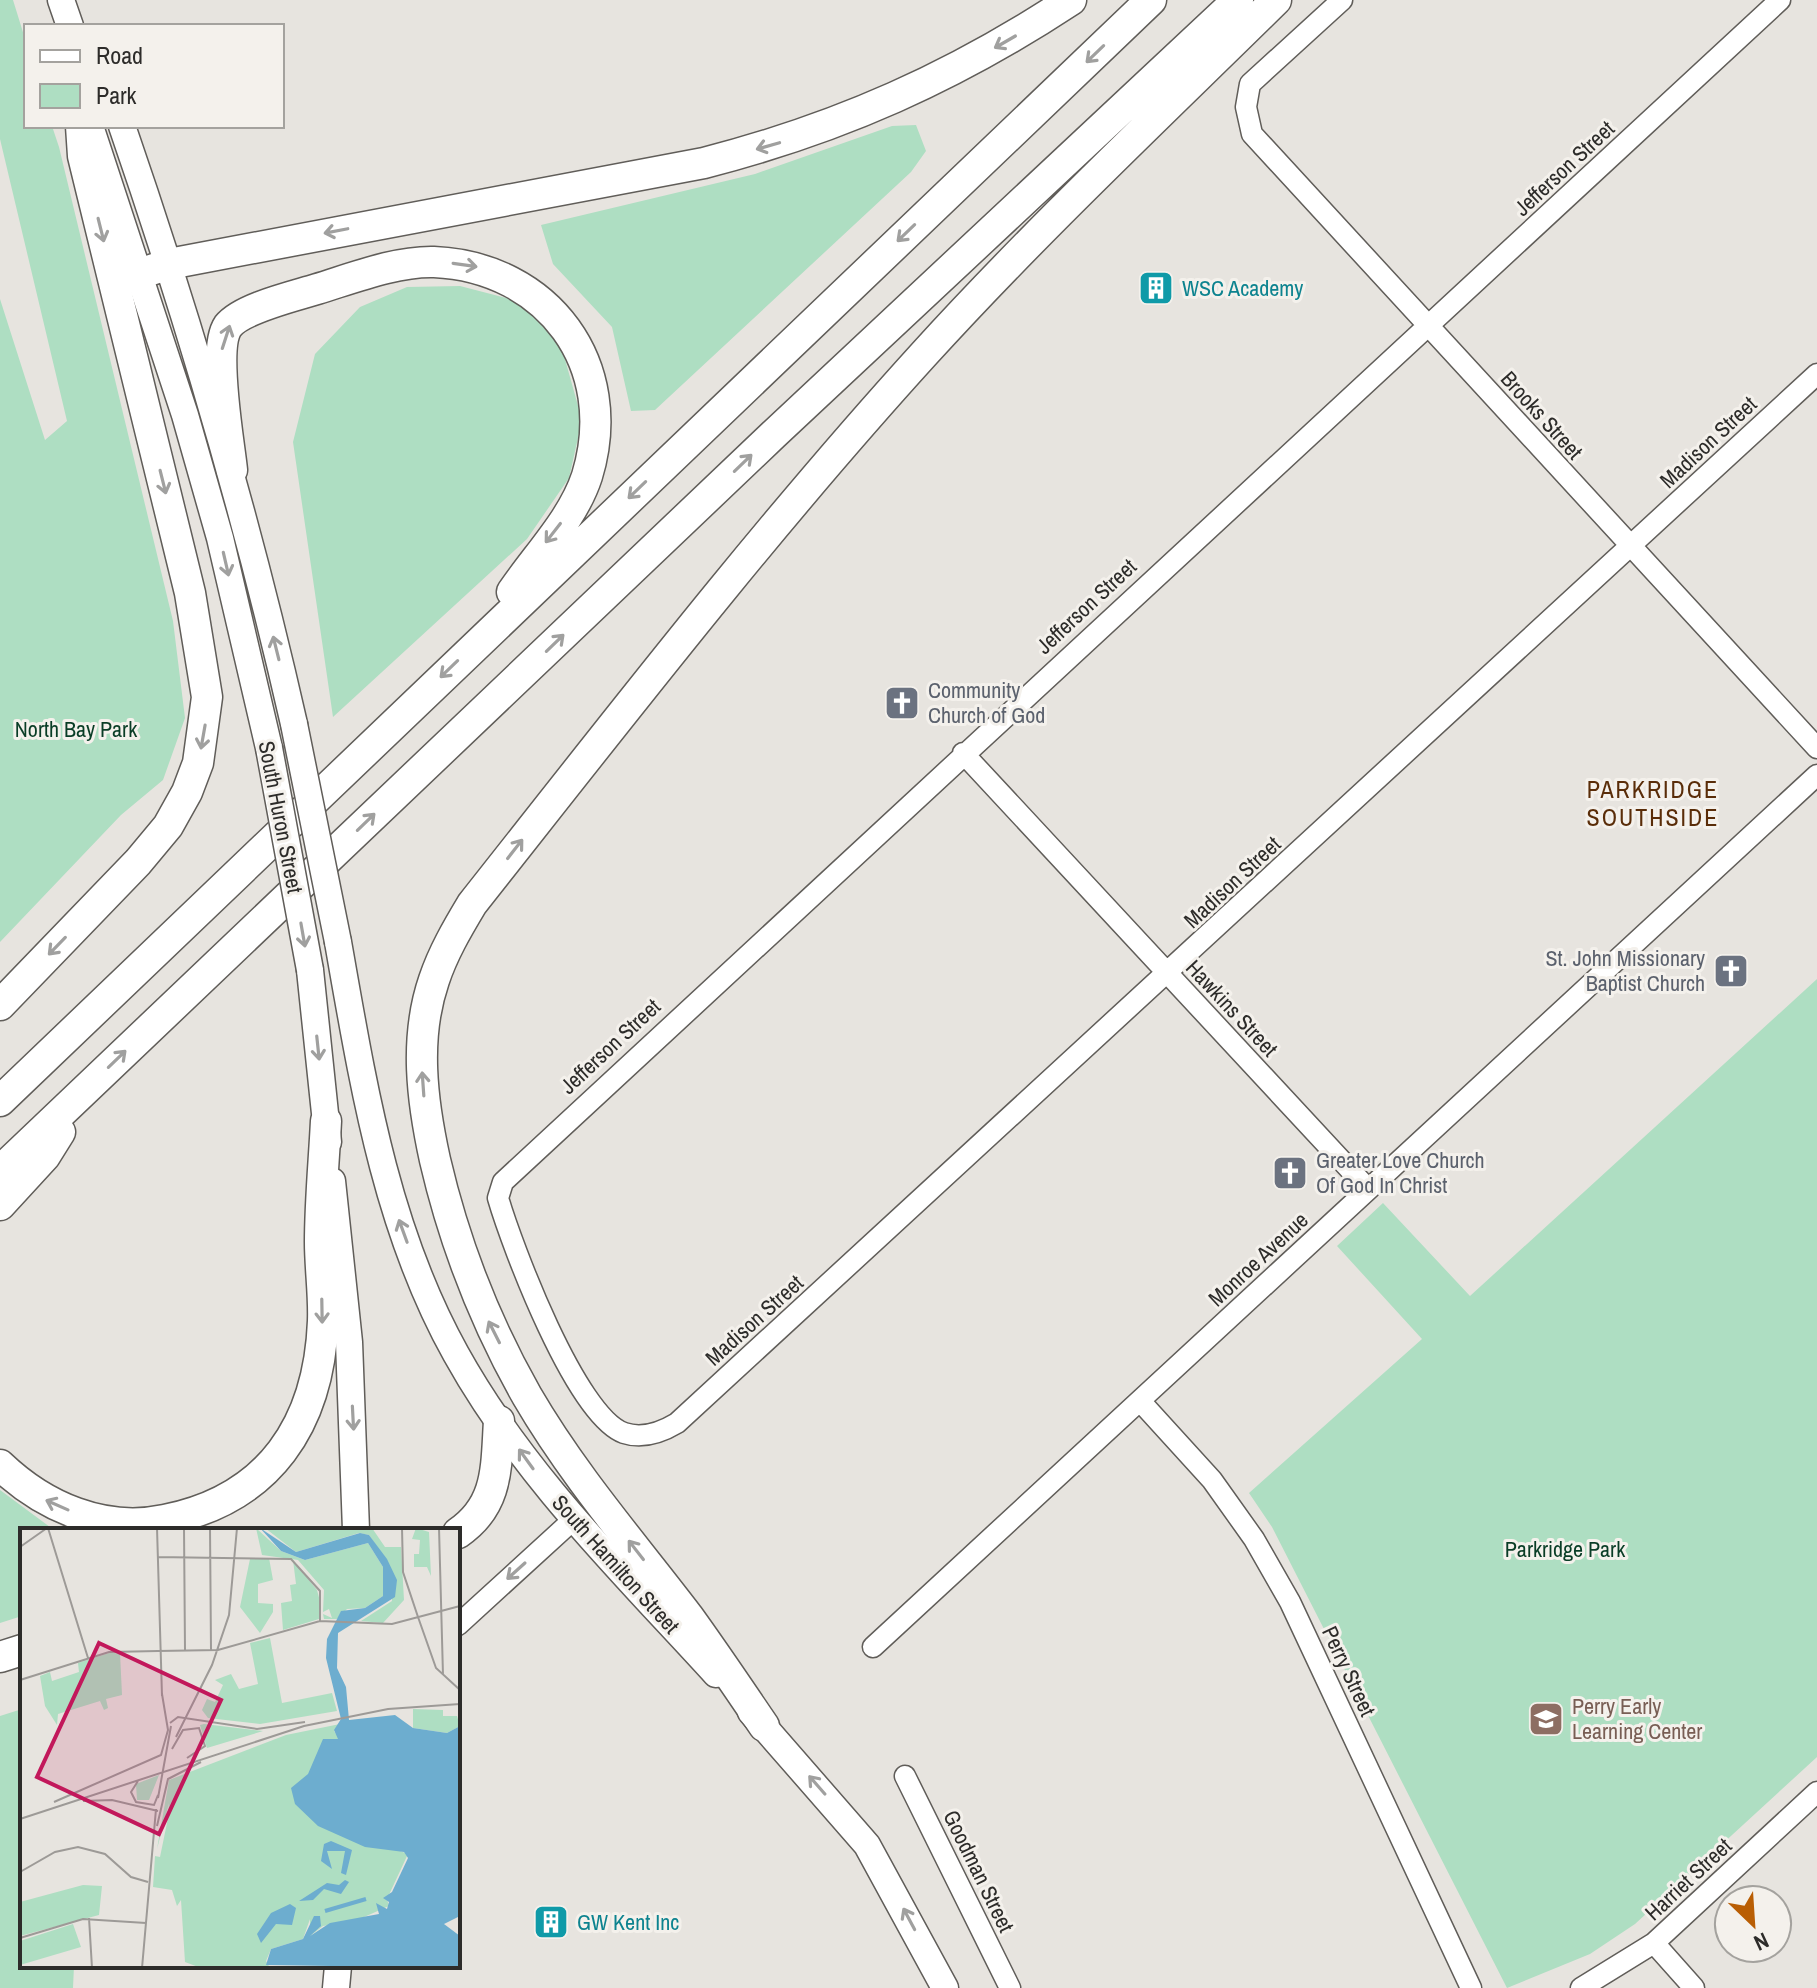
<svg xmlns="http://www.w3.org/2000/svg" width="1817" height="1988" font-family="'Archivo Narrow',sans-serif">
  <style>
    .green { fill: #aedec2 }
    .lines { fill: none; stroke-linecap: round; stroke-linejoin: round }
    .minor-casing { stroke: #605d59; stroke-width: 23 }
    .major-casing { stroke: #605d59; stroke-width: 29 }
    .highway-casing { stroke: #605d59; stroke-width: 33 }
    .minor { stroke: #fff; stroke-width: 20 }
    .major { stroke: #fff; stroke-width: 26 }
    .highway { stroke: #fff; stroke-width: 30 }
    .major-bridge-casing { stroke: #605d59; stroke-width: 29; stroke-linecap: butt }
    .major-bridge { stroke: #fff; stroke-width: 26 }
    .oneway { stroke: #a0a09f }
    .labels { text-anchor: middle; stroke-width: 6; stroke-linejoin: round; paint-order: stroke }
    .street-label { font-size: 22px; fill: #2d2c2a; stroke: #f4f1ec }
    .culture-label { font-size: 22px; fill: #0d838f; stroke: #f4f1ec; text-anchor: start }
    .worship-label { font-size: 22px; fill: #5b616d; stroke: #f4f1ec; text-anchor: start }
    .park-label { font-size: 22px; fill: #093d26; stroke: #f4f1ec }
    .education-label { font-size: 22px; fill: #785e54; stroke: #f4f1ec; text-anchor: start }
    .neighbourhood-label { font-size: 24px; letter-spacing: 2px; fill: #5a2d09; stroke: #f4f1ec }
    .inset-river { fill: none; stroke: #6dadcf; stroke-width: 4 }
    .inset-road { fill: none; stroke: #9d9a97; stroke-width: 2 }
    .view { fill: #c2185b; fill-opacity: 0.15; stroke: #c2185b; stroke-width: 4 }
    .inset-edge { fill: none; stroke: #2d2c2a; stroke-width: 4 }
  </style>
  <rect width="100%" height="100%" fill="#e7e4df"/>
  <!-- green -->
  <path class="green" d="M0 0H13L26 42V126H52L59 147 173 621 185 718 163 780 121 815 0 942V299L45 440 67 421 0 139Z
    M916 125 926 151 911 172 655 410 631 411 612 327 553 264 541 225 755 174 892 126Z
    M460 286 518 301 561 345 582 420 569 478 527 539 333 717 293 442 315 354 360 307 407 287Z
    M1817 979V1757L1635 1924 1590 1954 1507 1988 1272 1527 1249 1493 1422 1339 1337 1246 1383 1203 1470 1296Z
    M0 1490 54 1530H22V1616L0 1623Z
    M22 1709V1966H74L73 1988H0V1716Z"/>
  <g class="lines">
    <!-- minor casing -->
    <g class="minor-casing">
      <path id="minor" d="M1342 0 1250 84 1246 107 1252 134 1817 748
        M1780 0 503 1182 498 1198C512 1246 576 1416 624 1433 642 1439 662 1432 677 1423L1817 374
        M963 753 1368 1189
        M1141 1402 1212 1480 1254 1539 1290 1602 1471 1988
        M458 1625 574 1519
        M873 1647 1817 775
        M905 1776 1010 1988
        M1654 1943 1694 1988
        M1581 1988 1654 1943 1817 1792"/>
    </g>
    <!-- major casing -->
    <g class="major-casing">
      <path id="major" d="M61 0 70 26
        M90 126 185 415 220 538 269 748
        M122 126C190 323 248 521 294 724
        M338 942C363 1083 385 1227 456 1354 523 1475 624 1573 716 1674
        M310 970 328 1142
        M332 1181 349 1342 356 1530
        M751 1712 867 1845 945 1988
        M336 1988 338 1966"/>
    </g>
    <!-- highway casing -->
    <g class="highway-casing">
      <path id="highway" d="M139 274 169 264 704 163C840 128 954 77 1071 0
        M232 470C229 440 212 349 228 326 242 308 295 296 317 289 353 278 396 261 434 262 548 267 621 365 587 476 573 519 537 555 512 592
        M0 1005 138 862 168 826 187 792 198 763 207 697 190 593 83 156 81 126
        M0 1101 1151 0
        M0 1171 773 435 1238 0
        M0 1205 45 1156 60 1132
        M0 1465C44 1507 104 1533 165 1520 270 1499 319 1424 323 1321 324 1295 320 1268 320 1242 320 1202 324 1161 326 1121
        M458 1533C499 1505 496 1467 499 1421
        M0 1657 22 1650
        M764 1726C739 1689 714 1652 688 1616 633 1544 573 1475 527 1396 485 1322 454 1242 435 1160 422 1101 414 1038 434 980 443 953 457 929 472 904 619 718 764 530 924 354 1036 231 1157 117 1276 0"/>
    </g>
    <!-- minor -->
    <use href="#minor" class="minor"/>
    <!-- major -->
    <use href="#major" class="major"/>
    <!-- highway -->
    <use href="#highway" class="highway"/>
    <!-- major-bridge casing -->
    <g class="major-bridge-casing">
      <path id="major-bridge" d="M294 724 338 942
        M269 748 310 970"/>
    </g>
    <!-- major-bridge -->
    <use href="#major-bridge" class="major-bridge"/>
  </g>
  <!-- one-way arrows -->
  <defs><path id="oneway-shaft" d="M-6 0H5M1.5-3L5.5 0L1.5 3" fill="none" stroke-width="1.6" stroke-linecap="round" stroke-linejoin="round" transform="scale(2)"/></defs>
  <g class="oneway">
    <use href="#oneway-shaft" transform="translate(1005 42) rotate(150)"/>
    <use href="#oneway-shaft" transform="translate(1095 54) rotate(136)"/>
    <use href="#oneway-shaft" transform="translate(768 146) rotate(164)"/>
    <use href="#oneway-shaft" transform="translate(101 230) rotate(76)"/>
    <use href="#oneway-shaft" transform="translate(336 231) rotate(169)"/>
    <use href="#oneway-shaft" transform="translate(906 233) rotate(136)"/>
    <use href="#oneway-shaft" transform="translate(465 265) rotate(8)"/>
    <use href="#oneway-shaft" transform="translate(226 337) rotate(-72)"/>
    <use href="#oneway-shaft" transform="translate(743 463) rotate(-44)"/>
    <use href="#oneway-shaft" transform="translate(163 482) rotate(76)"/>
    <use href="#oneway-shaft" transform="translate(637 490) rotate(136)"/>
    <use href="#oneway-shaft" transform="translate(553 533) rotate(128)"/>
    <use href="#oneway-shaft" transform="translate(226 564) rotate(77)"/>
    <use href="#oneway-shaft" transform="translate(555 643) rotate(-44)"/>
    <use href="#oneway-shaft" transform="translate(276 648) rotate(-104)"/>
    <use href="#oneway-shaft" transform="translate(449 669) rotate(136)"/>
    <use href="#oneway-shaft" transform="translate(203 737) rotate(100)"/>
    <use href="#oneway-shaft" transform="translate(366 822) rotate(-44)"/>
    <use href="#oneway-shaft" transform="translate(515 849) rotate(-52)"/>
    <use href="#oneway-shaft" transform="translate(303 935) rotate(80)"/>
    <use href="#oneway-shaft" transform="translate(57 946) rotate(134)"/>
    <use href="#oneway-shaft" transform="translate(318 1048) rotate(84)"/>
    <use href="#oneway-shaft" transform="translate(117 1059) rotate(-44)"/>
    <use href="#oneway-shaft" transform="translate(423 1084) rotate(-94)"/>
    <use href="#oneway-shaft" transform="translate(403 1231) rotate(-110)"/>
    <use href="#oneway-shaft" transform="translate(322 1311) rotate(89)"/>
    <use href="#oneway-shaft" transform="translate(494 1332) rotate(-117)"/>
    <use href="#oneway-shaft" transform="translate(353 1418) rotate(87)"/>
    <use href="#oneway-shaft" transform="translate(526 1459) rotate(-126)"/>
    <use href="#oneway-shaft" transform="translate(57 1505) rotate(-156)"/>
    <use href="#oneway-shaft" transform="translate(636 1550) rotate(-128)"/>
    <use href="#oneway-shaft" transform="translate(516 1571) rotate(138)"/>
    <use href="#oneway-shaft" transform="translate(817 1785) rotate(-131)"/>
    <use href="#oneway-shaft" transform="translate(909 1919) rotate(-118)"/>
  </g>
  <!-- icons -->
  <defs>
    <g id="building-square" transform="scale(1.8)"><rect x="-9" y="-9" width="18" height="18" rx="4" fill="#0f9aa8" stroke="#f4f1ec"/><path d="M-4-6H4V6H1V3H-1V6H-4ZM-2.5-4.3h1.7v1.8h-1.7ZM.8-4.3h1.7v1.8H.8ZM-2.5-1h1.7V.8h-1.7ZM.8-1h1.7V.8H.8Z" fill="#fff"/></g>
    <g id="church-square" transform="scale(1.8)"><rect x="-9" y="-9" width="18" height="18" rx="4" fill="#6b7280" stroke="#f4f1ec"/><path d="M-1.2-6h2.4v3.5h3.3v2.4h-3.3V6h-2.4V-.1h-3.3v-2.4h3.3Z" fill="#fff"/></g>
    <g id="school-square" transform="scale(1.8)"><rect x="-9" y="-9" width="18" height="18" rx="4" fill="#8d6e63" stroke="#f4f1ec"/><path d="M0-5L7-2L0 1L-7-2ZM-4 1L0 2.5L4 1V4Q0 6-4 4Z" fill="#fff"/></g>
  </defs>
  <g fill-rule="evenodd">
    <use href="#building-square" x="1156" y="288"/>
    <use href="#church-square" x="902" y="703"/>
    <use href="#church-square" x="1731" y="971"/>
    <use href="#church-square" x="1290" y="1173"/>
    <use href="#school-square" x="1546" y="1719"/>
    <use href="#building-square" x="551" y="1922"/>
  </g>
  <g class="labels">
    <!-- street labels -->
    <g class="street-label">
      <text transform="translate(1564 168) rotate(-43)" y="8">Jefferson Street</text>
      <text transform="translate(1542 415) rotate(48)" y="8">Brooks Street</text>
      <text transform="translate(1708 442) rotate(-43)" y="8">Madison Street</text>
      <text transform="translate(1086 606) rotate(-43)" y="8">Jefferson Street</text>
      <text transform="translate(281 817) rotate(79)" y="8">South Huron Street</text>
      <text transform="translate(1232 882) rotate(-43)" y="8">Madison Street</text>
      <text transform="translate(1232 1008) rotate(47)" y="8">Hawkins Street</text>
      <text transform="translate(610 1046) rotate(-43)" y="8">Jefferson Street</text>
      <text transform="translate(1258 1259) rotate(-43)" y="8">Monroe Avenue</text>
      <text transform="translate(754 1320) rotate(-42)" y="8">Madison Street</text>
      <text transform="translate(616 1564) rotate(48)" y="8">South Hamilton Street</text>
      <text transform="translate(1349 1671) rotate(65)" y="8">Perry Street</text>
      <text transform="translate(979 1871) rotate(64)" y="8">Goodman Street</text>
      <text transform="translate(1688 1879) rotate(-43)" y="8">Harriet Street</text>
    </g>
    <!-- culture labels -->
    <g class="culture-label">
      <text x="1182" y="296">WSC Academy</text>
      <text x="577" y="1930">GW Kent Inc</text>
    </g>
    <!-- worship labels -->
    <g class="worship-label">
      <text x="928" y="698">Community<tspan x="928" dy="25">Church of God</tspan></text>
      <text x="1705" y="966" text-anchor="end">St. John Missionary<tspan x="1705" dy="25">Baptist Church</tspan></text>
      <text x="1316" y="1168">Greater Love Church<tspan x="1316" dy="25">Of God In Christ</tspan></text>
    </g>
    <!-- park labels -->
    <g class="park-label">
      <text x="76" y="737">North Bay Park</text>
      <text x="1565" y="1557">Parkridge Park</text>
    </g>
    <!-- education labels -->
    <g class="education-label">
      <text x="1572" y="1714">Perry Early<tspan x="1572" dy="25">Learning Center</tspan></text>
    </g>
    <!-- neighbourhood labels -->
    <g class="neighbourhood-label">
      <text x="1653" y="798">PARKRIDGE<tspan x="1653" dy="28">SOUTHSIDE</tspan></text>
    </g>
  </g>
  <!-- overview -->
  <g transform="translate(20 1528)">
    <rect width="440" height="440" fill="#e7e4df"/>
    <path d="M236 0 261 23 285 32 348 15 363 39V68L345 80 327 81 317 91H304L303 86 312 90 309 81 303 84 304 62 278 32 242 27ZM245 0H352L365 19H381L384 72 363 95 341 93 372 73 370 38 349 7 339 5 276 24ZM396 0 409 4 411 48 407 39H394V26H399L400 12 392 11ZM249 30 253 52 238 56V75L253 76V84L240 105 220 79 230 31ZM273 32 297 62 301 77 299 91 263 102 261 75 272 73 270 57 276 56ZM250 110 262 175 312 165 317 183 240 196 188 190 182 182 187 171 195 174 203 157 195 152 211 146 219 161 238 156 230 115ZM89 125H100L102 167 86 171 88 180 84 182 80 173 38 186 37 197 25 178 20 148 30 144 32 153 59 144 58 135ZM393 181 423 182V188H437L440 198 427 205 393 200ZM320 196 314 203 328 223 370 263V319L388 326 367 371 369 378 335 393 303 398 290 408V391L283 411 251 421 246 433 250 440H181L165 434 161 372 157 378 152 362 133 359 135 328 140 329 147 295 149 275 137 321 149 252 266 207ZM180 197 184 196 243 203 187 220ZM139 247 129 272H117L116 256ZM63 357 82 358 79 387 0 408V374ZM53 396 61 419 0 437V413Z" fill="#aedec2"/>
    <path d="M240 0 276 24 340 5 349 7 367 31 377 52 375 69 318 105 317 140 326 159 329 192 375 187 393 200 427 205 440 198V388L424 396 440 408V440L246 437 251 421 283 411 294 388H300L301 398 290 408 310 395 359 386 356 375 367 381 369 374 363 370 372 364 388 330 384 324 345 319 298 298 275 276 271 260 288 246 303 211H318L314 202 321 191 306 130 307 111 321 83 345 80 363 68V39L348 15 285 32 261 23ZM311 313 332 322 326 347 321 345 325 323H307L312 341 301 333 304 316ZM325 352 329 354 321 366 304 361 293 372 279 373 307 355 319 357ZM270 376 276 380 272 397 256 396 241 415 237 406 251 385Z" fill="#6dadcf"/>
    <path class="inset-river" d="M305 383 346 371"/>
    <path class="inset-road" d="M28 0 68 130M137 0 142 168M164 0 165 122M190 0 191 122M382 0 383 44 398 89M419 0 423 147M0 19 27 0M137 29 271 31 300 63V93M398 89 416 140 440 162M138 123 198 122 300 93 372 96 440 78M0 152 89 124 138 123M150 195 158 189 237 201 285 194M156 209 192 137 209 87 217 0M152 221 163 202 179 200 185 218 167 230M118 253 111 264 116 274 134 277 138 267M138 270 151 198M63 273 92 272 138 283M34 274 141 227 148 202 142 166M0 291 284 198 368 181 440 176M137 298 148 251 181 234M0 344 35 324 58 319 85 326 111 349 128 354M69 390 72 440M0 410 63 391 126 395M122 440 136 281"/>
    <path class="view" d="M79 115 201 172 139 306 17 249Z"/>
    <rect width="440" height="440" class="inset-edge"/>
  </g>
  <!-- legend -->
  <rect x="24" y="24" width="260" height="104" fill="#f4f1ec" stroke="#a4a29e" stroke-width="2"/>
  <rect x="40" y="50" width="40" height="12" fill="#ffffff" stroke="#a4a29e" stroke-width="2"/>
  <text x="96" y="64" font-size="24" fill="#2d2c2a">Road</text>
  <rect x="40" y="84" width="40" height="24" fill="#aedec2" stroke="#a4a29e" stroke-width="2"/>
  <text x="96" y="104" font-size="24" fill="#2d2c2a">Park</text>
  <!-- north arrow -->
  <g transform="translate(1753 1924) rotate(155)"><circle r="38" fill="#f4f1ec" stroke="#a4a29e" stroke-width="2"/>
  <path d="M0-6L14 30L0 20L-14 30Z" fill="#b95e04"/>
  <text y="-12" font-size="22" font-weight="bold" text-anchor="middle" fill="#2d2c2a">N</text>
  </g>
</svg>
